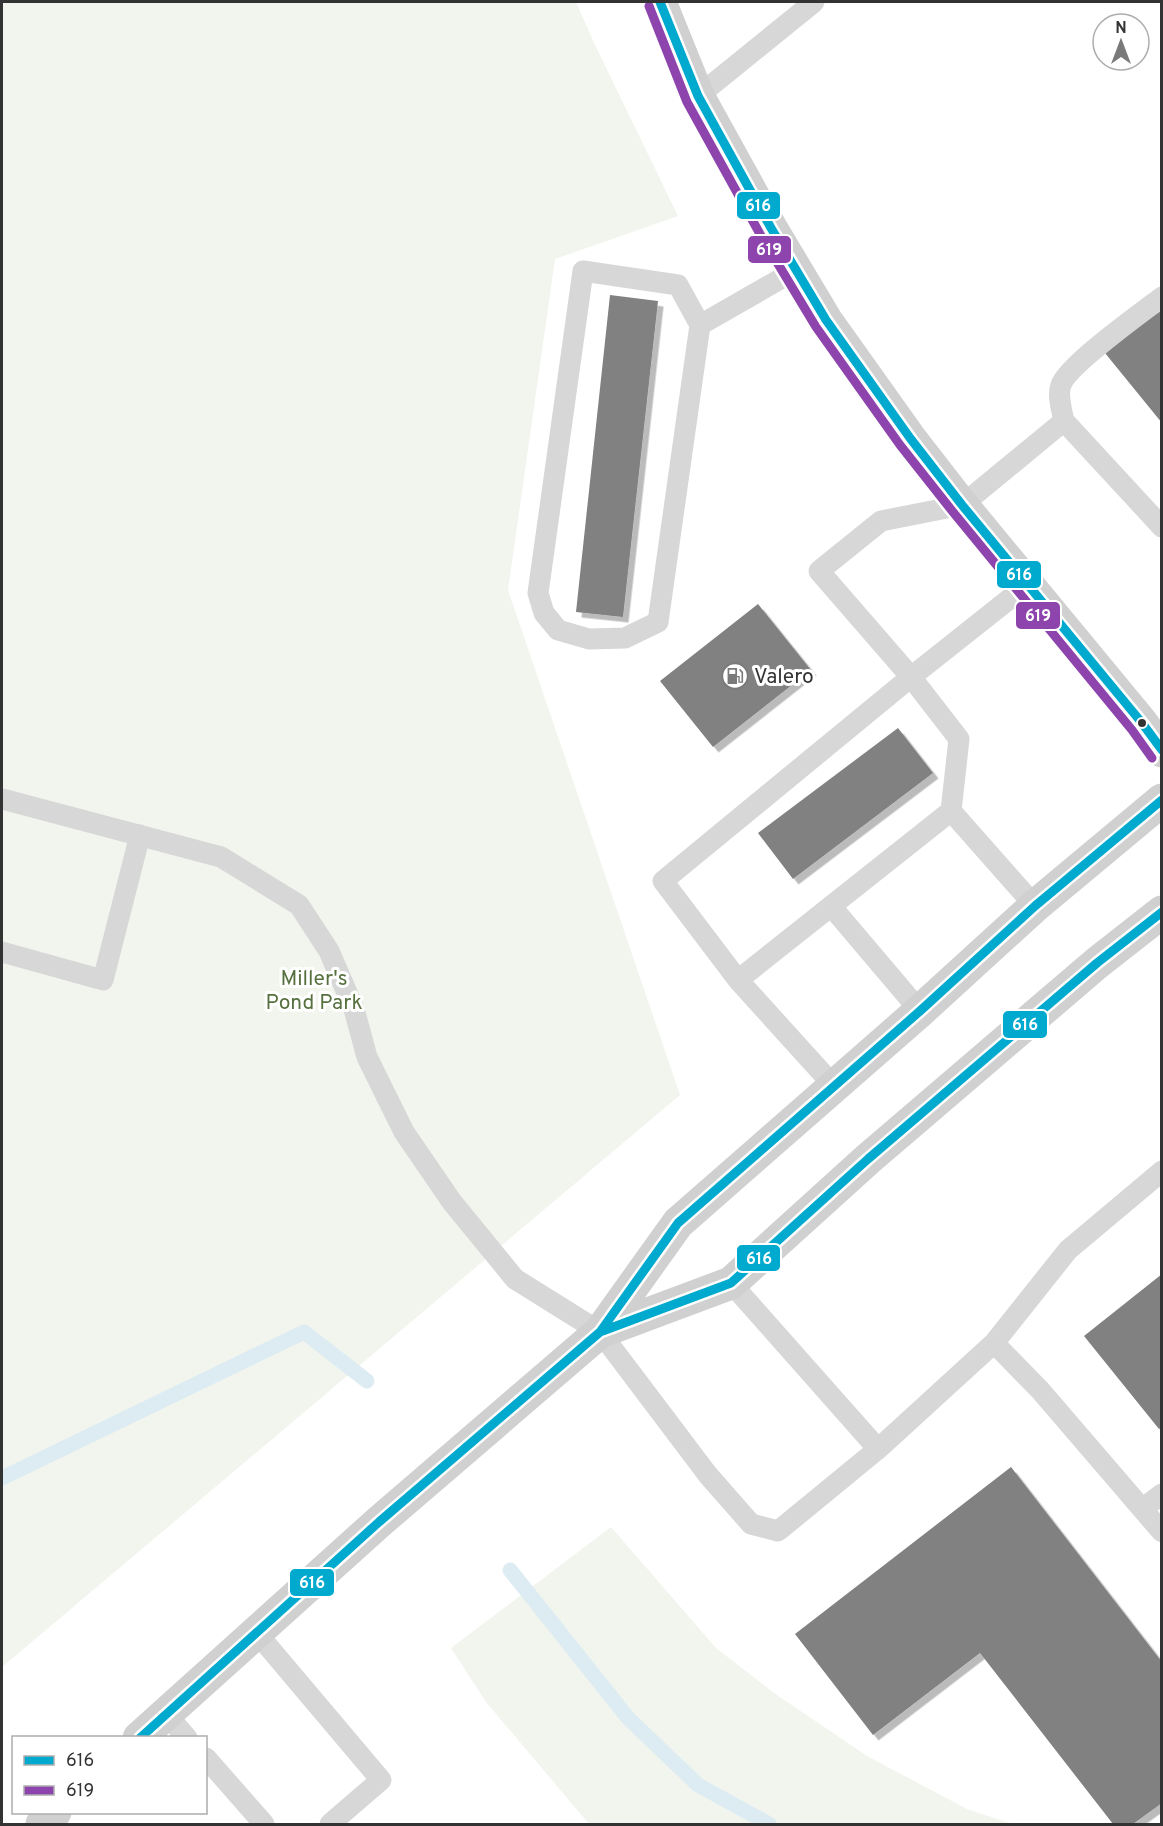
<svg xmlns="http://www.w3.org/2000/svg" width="1163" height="1826" font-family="Overpass,sans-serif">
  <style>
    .green { fill: #f1f5ed }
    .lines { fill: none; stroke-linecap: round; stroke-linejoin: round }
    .stream { stroke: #ddebf3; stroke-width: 15 }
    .building { fill: #818181; filter: url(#shadow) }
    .lane { stroke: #d7d7d7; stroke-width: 21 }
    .secondary { stroke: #d0d0d0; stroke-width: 33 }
    .bus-1-casing { stroke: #fff; stroke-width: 14 }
    .bus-2-casing { stroke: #fff; stroke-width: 14 }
    .bus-1 { stroke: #00a9ce; stroke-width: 9 }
    .bus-2 { stroke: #8e44ad; stroke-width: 9 }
    .bus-dot { fill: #333; stroke: #fff; stroke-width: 2 }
    .labels { text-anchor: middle; stroke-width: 6; stroke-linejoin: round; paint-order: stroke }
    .poi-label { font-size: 21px; fill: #333; stroke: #fff; text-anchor: start }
    .park-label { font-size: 21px; fill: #56703f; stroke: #fff }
    .line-badge { stroke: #fff; stroke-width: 2 }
    .badge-label { font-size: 16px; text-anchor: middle; font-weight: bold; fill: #fff }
  </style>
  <defs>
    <filter id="shadow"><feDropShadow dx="5.5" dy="5.5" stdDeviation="0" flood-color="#0004"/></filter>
  </defs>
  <rect width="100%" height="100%" fill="#fff"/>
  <!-- green -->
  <path class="green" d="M2 2H576L595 45 678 216 555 259 508 590 680 1095 2 1667Z
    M611 1527 716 1648 774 1693 867 1756 967 1809 1012 1824H589L486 1702 451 1648Z"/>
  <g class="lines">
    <!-- stream -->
    <path class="stream" d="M2 1478 304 1332 367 1381
      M510 1570 628 1718 698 1785 769 1824"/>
  </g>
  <!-- building -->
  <path class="building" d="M610 295 658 301 623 617 576 612Z
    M1162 307V423L1105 353Z
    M758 604 811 670 713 747 660 681Z
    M898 728 933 773 793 879 758 833Z
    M1162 1274V1427L1159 1429 1084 1336Z
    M1011 1467 1162 1662V1803L1133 1824H1113L980 1653 873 1735 795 1634Z"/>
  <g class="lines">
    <!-- lane -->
    <path class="lane" d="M698 96 814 2
      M700 325 658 622 625 638 589 639 558 630 544 613 538 593 583 271 678 285 700 325 796 270
      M1064 421C1062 411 1057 395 1061 385 1068 365 1141 313 1162 297
      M2 799 221 857 299 905 329 951 354 1009 367 1057 404 1132 452 1202 515 1279 600 1332 708 1475 751 1524 778 1531 878 1449 994 1343 1040 1390 1162 1532
      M951 811 1035 906
      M831 906 920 1011
      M2 952 103 980 140 835
      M738 980 951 811 959 739 911 677 819 571 881 521 962 505 1064 421 1162 527
      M834 1086 738 980 663 881 911 677 1027 585
      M731 1283 878 1449
      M994 1343 1068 1250 1162 1171
      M1142 1509 1162 1494
      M256 1632 381 1780 330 1824
      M166 1714 187 1738
      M206 1758 264 1824"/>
    <!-- secondary -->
    <path class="secondary" d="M660 2 698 96 771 228 826 320 910 438 962 505 1142 723 1162 751
      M600 1332 731 1283 868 1159 1097 963 1162 912
      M139 1738 379 1522 600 1332 678 1223 920 1011 1035 906 1162 800
      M42 1824 55 1812"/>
    <!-- bus-1 casing -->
    <g class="bus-1-casing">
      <path id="bus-1" d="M660 2 698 96 771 228 826 320 910 438 962 505 1142 723 1162 750
        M600 1332 731 1283 868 1159 1097 963 1162 912
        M140 1738 379 1522 600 1332 678 1223 920 1011 1035 906 1162 800"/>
    </g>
    <!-- bus-2 casing -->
    <g class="bus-2-casing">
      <path id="bus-2" d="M649 6 687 102 760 234 816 327 900 445 953 512 1132 730 1152 758"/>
    </g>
    <!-- bus-1 -->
    <use href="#bus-1" class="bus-1"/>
    <!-- bus-2 -->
    <use href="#bus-2" class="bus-2"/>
  </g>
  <!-- icons -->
  <defs>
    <g id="fuel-ring" transform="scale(1.35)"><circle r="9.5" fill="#fff" stroke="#7a7a7a" stroke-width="1.5"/><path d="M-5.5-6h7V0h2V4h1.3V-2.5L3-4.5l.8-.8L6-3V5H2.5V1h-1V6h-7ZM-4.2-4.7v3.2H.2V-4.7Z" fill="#7a7a7a"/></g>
  </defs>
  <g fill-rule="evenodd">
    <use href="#fuel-ring" x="735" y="676"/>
  </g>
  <!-- markers -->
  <circle class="bus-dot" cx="1142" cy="723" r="5"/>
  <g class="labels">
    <!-- poi labels -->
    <g class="poi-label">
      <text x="754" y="683">Valero</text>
    </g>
    <!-- park labels -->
    <g class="park-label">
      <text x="314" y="985">Miller's<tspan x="314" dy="24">Pond Park</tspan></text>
    </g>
  </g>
  <g class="line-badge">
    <rect x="736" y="191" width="45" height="29" rx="6" fill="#00a9ce"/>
    <rect x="747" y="235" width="45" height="29" rx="6" fill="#8e44ad"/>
    <rect x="996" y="560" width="46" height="29" rx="6" fill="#00a9ce"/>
    <rect x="1015" y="601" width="46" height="29" rx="6" fill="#8e44ad"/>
    <rect x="1002" y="1010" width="46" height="29" rx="6" fill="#00a9ce"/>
    <rect x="736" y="1244" width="45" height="28" rx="6" fill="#00a9ce"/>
    <rect x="289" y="1568" width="46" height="29" rx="6" fill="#00a9ce"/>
  </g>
  <g class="badge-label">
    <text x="758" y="211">616</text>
    <text x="769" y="255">619</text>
    <text x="1019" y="580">616</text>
    <text x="1038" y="621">619</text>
    <text x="1025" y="1030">616</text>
    <text x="759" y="1264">616</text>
    <text x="312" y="1588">616</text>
  </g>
  <!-- border -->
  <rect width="1163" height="1826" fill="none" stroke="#333333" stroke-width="6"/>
  <!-- legend -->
  <rect x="12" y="1736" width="195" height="78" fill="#ffffff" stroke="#adadad" stroke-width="1.5"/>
  <rect x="24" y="1756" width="30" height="9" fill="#00a9ce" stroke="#adadad" stroke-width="1.5"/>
  <text x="66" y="1766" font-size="18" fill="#333333">616</text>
  <rect x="24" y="1786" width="30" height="9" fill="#8e44ad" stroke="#adadad" stroke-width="1.5"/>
  <text x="66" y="1796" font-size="18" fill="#333333">619</text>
  <!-- north arrow -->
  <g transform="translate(1121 42)"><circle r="28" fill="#ffffff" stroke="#adadad" stroke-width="1.5"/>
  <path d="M0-4.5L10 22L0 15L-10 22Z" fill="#7a7a7a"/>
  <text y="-9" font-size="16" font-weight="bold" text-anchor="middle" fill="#333333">N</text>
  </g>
</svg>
